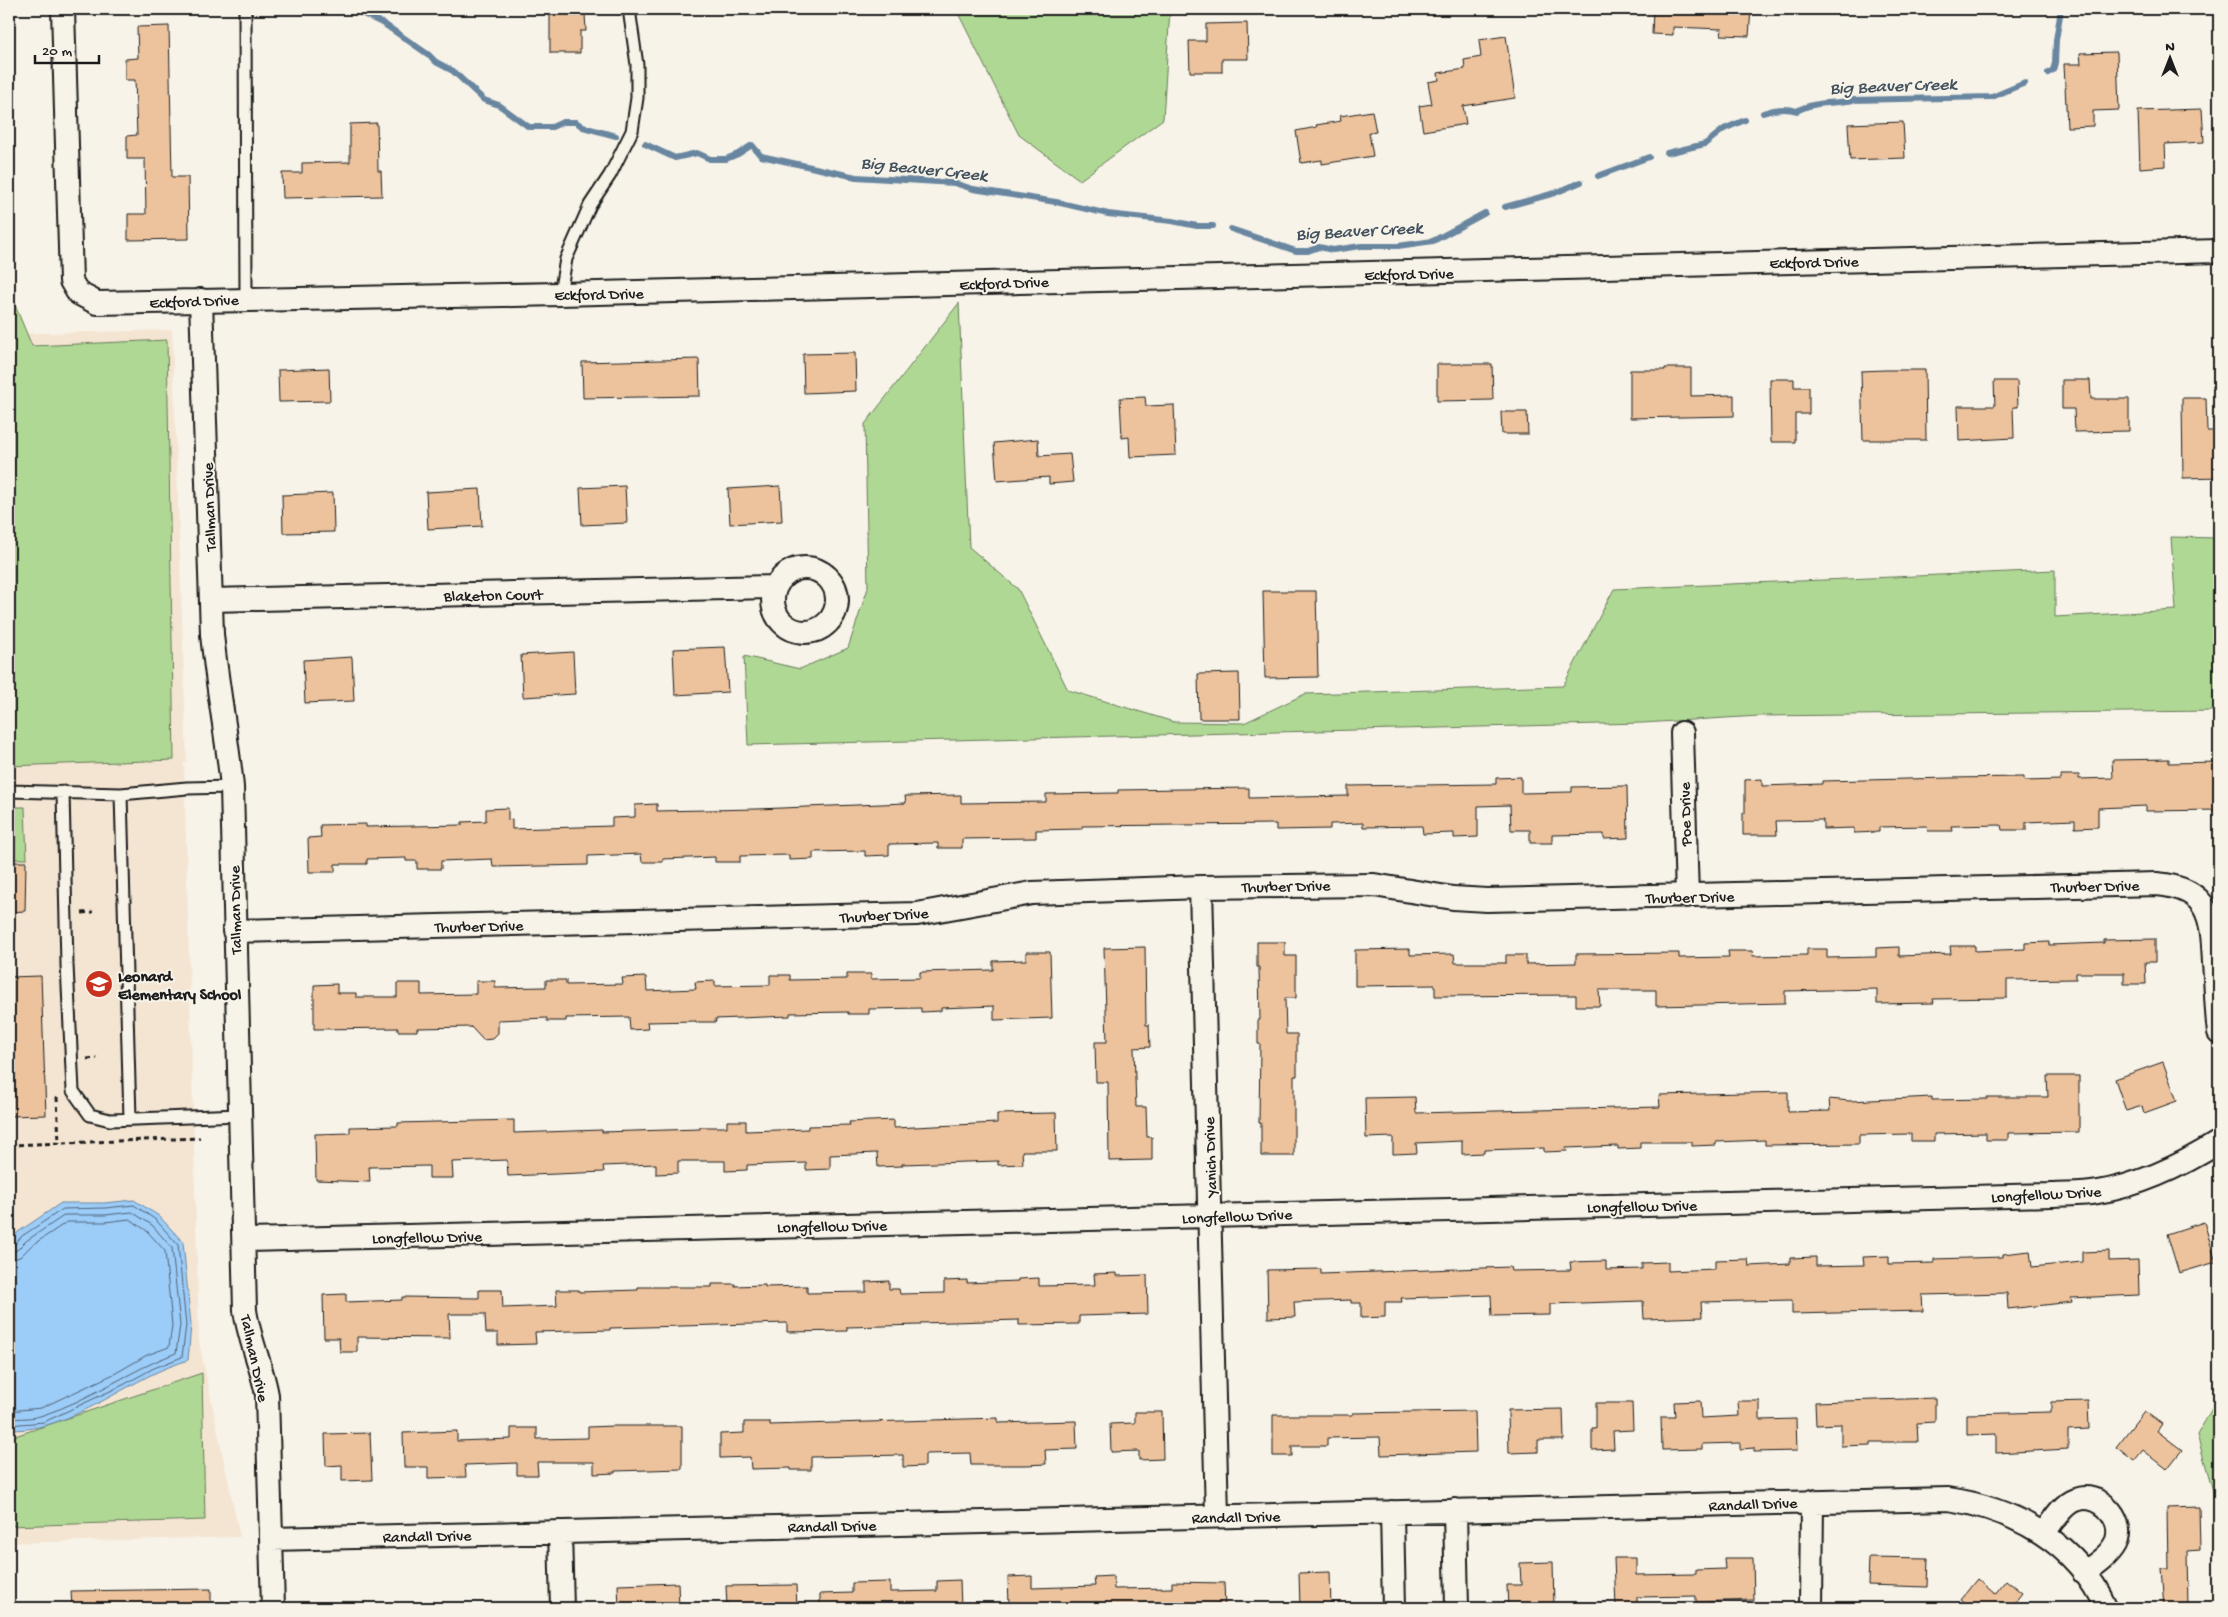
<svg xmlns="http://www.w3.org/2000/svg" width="2228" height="1617" font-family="'Gochi Hand',sans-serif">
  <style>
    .built { fill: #f4e5d2 }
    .green { fill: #b0d895; stroke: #667a58 }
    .water { fill: #9cccf8; stroke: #6986a0 }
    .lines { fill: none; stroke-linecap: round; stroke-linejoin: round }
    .shore { stroke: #4f6274; stroke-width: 1 }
    .stream { stroke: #6986a0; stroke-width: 6 }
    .building { fill: #edc39d; stroke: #1c1c1c }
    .lane-casing { stroke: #1c1c1c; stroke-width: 15 }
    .street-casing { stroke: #1c1c1c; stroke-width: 26 }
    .path { stroke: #1c1c1c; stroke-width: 3; stroke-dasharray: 5 4; stroke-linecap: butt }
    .lane { stroke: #f7f3e8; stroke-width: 11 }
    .street { stroke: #f7f3e8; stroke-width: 22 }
    .labels { text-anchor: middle; stroke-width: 4; stroke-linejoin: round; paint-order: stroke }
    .street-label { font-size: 16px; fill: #1c1c1c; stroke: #f7f3e8 }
    .poi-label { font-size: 16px; font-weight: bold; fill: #1c1c1c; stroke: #f7f3e8; text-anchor: start }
    .water-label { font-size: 18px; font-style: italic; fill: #42515e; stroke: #f7f3e8 }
  </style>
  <rect width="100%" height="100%" fill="#f7f3e8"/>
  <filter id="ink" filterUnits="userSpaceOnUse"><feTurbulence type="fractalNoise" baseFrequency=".02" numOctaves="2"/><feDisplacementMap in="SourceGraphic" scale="10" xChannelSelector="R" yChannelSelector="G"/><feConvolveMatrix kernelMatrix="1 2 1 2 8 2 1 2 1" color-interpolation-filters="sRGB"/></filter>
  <g filter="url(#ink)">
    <!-- built -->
    <path class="built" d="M172 330 187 762 184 763 199 1342 240 1537 9 1543V334Z"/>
    <!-- green -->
    <path class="green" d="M956 9H1170L1163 119 1080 180 1019 135Z
      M9 291 32 346 167 340 174 760 9 766Z
      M959 303 969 547 1018 589 1068 690 1174 722 1244 723 1305 694 1563 686 1614 589 2055 570V617L2176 610 2171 537 2219 538V711L1759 716 1642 723 748 745 744 656 800 669 848 648 868 588 865 424Z
      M9 807H25L27 859H9Z
      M202 1373 205 1520 9 1526V1438Z
      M2219 1396V1512L2197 1435Z"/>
    <!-- water -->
    <path class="water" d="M134 1200 159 1216 183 1242 191 1325 188 1360C177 1364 165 1368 155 1373 109 1395 62 1431 9 1430V1243L18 1232 61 1203H104Z"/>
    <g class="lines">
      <!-- shore -->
      <path class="shore" d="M9 1246 14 1245 22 1236 63 1209 105 1208 134 1205 156 1220 178 1245 186 1325 182 1357 154 1368 123 1385 44 1422 9 1425
        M9 1252 17 1250 26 1241 65 1215H105L132 1212 152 1225 172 1248 180 1325 176 1353C130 1370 90 1400 43 1415 33 1419 20 1418 9 1419
        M9 1260 20 1257 31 1246 67 1222H105L130 1219 147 1231 165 1251 172 1325 169 1347 147 1355 116 1373 41 1408 9 1411"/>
      <!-- stream -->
      <path class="stream" d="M353 9 384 24 429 55 436 62 453 71 484 100 499 105 529 127H552L563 122H576L583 127 616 136
        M2048 73 2053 70 2055 63 2056 40 2061 9
        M1763 113C1774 109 1785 107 1797 111 1813 101 1835 104 1853 100L1992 97 2025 83
        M645 144 675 158 697 153 710 159H726L738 154 752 145 761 156 856 177 954 183 973 189 1056 202 1108 214 1172 221 1197 226H1213
        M1667 153 1705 144 1724 129 1745 120
        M1598 176 1649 157
        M1505 207 1555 193 1581 182
        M1231 229 1296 251H1308L1319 247 1333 250 1361 246H1398L1433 241 1485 213"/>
    </g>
    <!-- building -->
    <path class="building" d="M550 9H579V14H585L586 31H580V53H550Z
      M1653 9H1751L1749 36 1721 35 1722 29 1673 27V35L1652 34Z
      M1247 23 1248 59H1222V72H1190L1189 41H1206V24Z
      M169 26 172 177H188L189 239 128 240V214H146L145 159H127V136L137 135 135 80H125V59L138 58 137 27Z
      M1506 36 1515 98 1463 106 1466 124 1423 131 1419 106 1432 104 1428 82 1439 80 1438 73 1465 69 1464 60 1481 57 1479 40Z
      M2117 52 2119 110 2093 111V126L2067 127 2064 64H2081L2080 53Z
      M2202 109 2204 142 2165 144 2166 166 2140 168 2138 111Z
      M1372 111 1376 132 1369 133 1373 156 1322 164V160L1301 163 1296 131 1317 127 1316 125 1341 121 1340 116Z
      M1903 122 1905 158 1850 160 1848 124Z
      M377 123 378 171H381L382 196 283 198 282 173H302V163L350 162V124Z
      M855 353 856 391 804 393 803 354Z
      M699 359 700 396 583 398 582 362Z
      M1437 364H1492L1493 400 1437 401Z
      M329 368 330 401 279 402 278 370Z
      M1665 368H1691V396L1734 395V416L1630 418V370H1665Z
      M1885 370H1925L1926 440H1863L1861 371Z
      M1770 379H1794V387H1809V414H1795V442H1771Z
      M2062 380H2090L2091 399H2129V431L2075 432 2074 409H2062Z
      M1994 381H2017L2018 407H2013L2014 438 1959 441 1958 406H1995Z
      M1145 397 1146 406 1174 405 1176 455 1130 457 1129 437 1122 438 1120 398Z
      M2182 398H2206L2207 431H2219V477L2183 478Z
      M1501 412H1527L1528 434H1502Z
      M1038 439 1039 456 1070 454 1073 482 1049 484V477L997 481 994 443Z
      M625 486 627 523 582 525 580 488Z
      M780 486 782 521 730 524 728 489Z
      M480 489 482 526 428 529 426 492Z
      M333 493 334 532 283 533 282 495Z
      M1263 591H1316L1318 677 1265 678Z
      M725 647 728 692 675 695 673 649Z
      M573 652 575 694 523 697 521 655Z
      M352 657 354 701 305 703 303 660Z
      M1239 673 1240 719H1199L1198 674Z
      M2169 759V763L2219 762V810L2146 811V806L2098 808V827L2075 828V820L2026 822V830H2002L2001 825 1951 826 1952 831H1928L1927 826 1879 827V832L1854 833V828L1823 829V820L1776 821 1777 835H1743V813H1745V780L1762 779V786L1822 784V781L1950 778 2024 777V781L2061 780V775H2079V779L2113 778 2112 760Z
      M1521 777V793L1572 792V787L1627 786 1628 838 1604 839V834L1552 835V843H1530V830H1511L1510 805 1478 806V837L1454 838V833L1423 834 1422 826 1363 827V823L1330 824V829L1276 830V824L1082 826V829L1036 830V838L962 839V848H938V843L889 844V855L865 856V851L813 852V859L789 860V855L740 856V862H715V857L663 859V862H642L641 854 588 856V865L493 867 492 859 441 861V869H417V861H406V858L367 859V864H335V872H309L308 838 321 837 320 825 366 824V827L462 825V822L486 821V809L508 808V820L512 819V829L612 826V818L635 817V805L657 804V811L757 809 906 803 905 796 961 795V803L1046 802V794L1118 793V790L1249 788V798L1348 796V786L1496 784V778Z
      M9 862H26L25 911 9 912Z
      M2155 939V962H2145L2146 984H2124V973H2076V979L2007 980V998L1933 999 1934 1003 1877 1004V989L1785 991V1003L1656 1006V990H1599L1600 1006H1576V995L1435 996V985L1355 986V950L1410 949V955L1454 954 1455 963H1506V955H1526V964L1576 963V954L1679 953V958L1729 957 1728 951H1752L1753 956 1807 955V949H1827V958L1876 957V948L1899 947V956L1951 954 1950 946H1975V951L2025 949V943L2049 942V945L2104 943V940Z
      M1257 942H1285V956H1296V998H1285L1286 1034H1297V1076H1294V1156H1261V1123H1259L1260 1044H1258V1020H1260L1259 967H1257Z
      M1145 947 1146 1025H1149L1150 1047 1134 1048 1136 1107H1146L1147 1137H1152V1160L1109 1161 1108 1082H1096L1095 1042H1107L1104 948Z
      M1026 952H1050L1052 1018 994 1020V1006L941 1008V1011L921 1012V1008L869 1009V1014H848V1012L790 1013V1016L715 1019 716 1022H696V1021L647 1022 648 1029 630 1030 629 1017 566 1018V1021H547V1018L498 1020V1033L492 1039 483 1040 471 1027 417 1028V1031H398V1028L314 1029V985L337 984V993H356V997H397V983H421V995L476 994V981H495V988L546 987V980H566V985L623 984 622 978 646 977 647 991 696 989 695 982 715 981V986L770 985V975H790V980L847 979V974H871V979L920 978V972L993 970V961L1026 960Z
      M41 976 46 1115 9 1116V977Z
      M2163 1062 2177 1101 2144 1113 2142 1106 2126 1111 2115 1079Z
      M2047 1076H2079V1132L2008 1133V1140H1986V1133L1934 1134V1141H1911V1134L1859 1135V1144L1765 1145V1140L1716 1142V1145L1692 1146V1142H1640V1148L1618 1149V1146L1566 1148 1567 1151 1544 1152V1148L1484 1150V1153L1462 1154V1141L1416 1143 1417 1153 1393 1154V1137L1366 1138 1365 1098 1415 1097 1416 1113 1660 1107 1659 1095 1788 1092V1112L1830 1111 1829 1099 1850 1101 1932 1097V1100L1987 1099V1097H2048Z
      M1056 1113 1057 1151H1022L1023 1164 998 1165V1161L902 1164V1166L878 1167 877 1153 830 1155V1169L806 1170V1163L747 1165V1170L725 1171V1161H678V1173L656 1174V1164L603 1166 604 1172 508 1176 507 1160 452 1162 453 1178H429V1166L369 1167 370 1182 316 1180 315 1134 350 1133V1127L398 1126V1123L514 1120V1133L602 1130V1132L700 1129V1127H727V1121H746V1131L808 1129V1126L850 1125 849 1122 894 1120V1128L997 1123V1114Z
      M2204 1222 2216 1262 2179 1273 2167 1234Z
      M2030 1251 2032 1267 2082 1262V1252L2109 1251V1261L2138 1260 2139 1295 2071 1298 2072 1302 2008 1309 2007 1293 1922 1295 1923 1311 1792 1314V1300L1701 1302 1702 1317 1644 1319 1643 1301 1550 1304V1315L1492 1316 1491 1295 1401 1298 1402 1302H1385V1317L1361 1318V1303H1351V1300L1294 1302 1295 1317 1268 1318 1267 1270 1321 1269V1274L1510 1267 1511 1271 1571 1270 1570 1262 1606 1261V1270L1642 1269V1263L1668 1262V1271L1715 1269V1260L1748 1259 1749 1266 1790 1264V1258L1816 1257V1266L1864 1265 1863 1257 1889 1256V1264L1934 1263V1259L2003 1257V1254Z
      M1117 1273V1276L1147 1275 1148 1314 1079 1316V1324L1019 1325V1320L920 1323V1325L847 1327V1331L787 1332V1323L610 1328V1330L535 1332 536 1344 498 1345V1333H486L485 1314H449L450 1338 357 1337V1352H340L339 1338H324L323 1295 346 1294V1302L402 1300V1297L479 1298V1290H502L503 1308 557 1306 556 1290H579V1292L638 1290V1287H712V1284H735V1286L765 1285V1287L807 1286V1293L866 1292V1282L889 1281V1289H899L900 1294 944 1293V1281L967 1280V1283L1018 1281V1279L1039 1278V1286L1095 1285 1094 1274Z
      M1935 1398V1422L1917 1423 1918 1442H1870V1445L1841 1446V1424L1816 1425 1815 1402Z
      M1700 1401 1701 1418 1739 1416 1738 1401H1760V1420L1796 1419 1797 1451 1754 1452V1448L1740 1449V1443L1702 1444V1449L1662 1450 1661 1417H1675L1674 1402Z
      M2088 1401 2089 1429 2068 1430V1449L1996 1453V1434L1967 1435V1414L2051 1412V1402Z
      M1596 1403H1632L1633 1430 1613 1431 1614 1449 1592 1450V1428H1596Z
      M1563 1409 1564 1440H1538V1452L1509 1453 1508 1410Z
      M1475 1411 1476 1452 1381 1455 1380 1437 1327 1438V1446H1292V1456H1273V1415H1353V1413Z
      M2144 1411 2162 1424 2157 1431 2182 1450 2167 1469 2143 1450 2134 1461 2116 1447Z
      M1135 1412H1162L1163 1459 1139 1460V1451L1111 1452 1110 1424 1135 1423Z
      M998 1418V1423L1076 1421 1077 1449 1045 1450 1046 1464 1026 1465H971L970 1453 925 1454V1466L903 1467V1455L811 1457V1470H791V1468L751 1469 750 1457 720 1458V1434L744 1433V1422H770V1425Z
      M614 1426H682V1469L615 1471V1473L594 1474V1462H537L538 1475H517V1463L465 1465 466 1477 428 1478V1467H404L403 1433 457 1431V1441L511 1439V1428H537V1439L588 1438V1427Z
      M370 1433 372 1480 342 1481V1465L326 1466 325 1434Z
      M2199 1507 2200 1550 2188 1551 2189 1608H2164L2161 1569H2168L2167 1508Z
      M1869 1557 1928 1558 1927 1587 1868 1585Z
      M1614 1558H1636V1575L1696 1574V1570L1725 1569 1724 1558H1753L1754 1600 1696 1602V1596L1637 1597V1608H1616Z
      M1553 1562 1554 1608H1508L1507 1585H1521L1520 1563Z
      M1330 1572 1331 1608H1300L1299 1573Z
      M1032 1576V1588L1095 1586 1094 1577 1113 1576 1114 1589 1172 1588V1582L1224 1583 1225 1608H1017V1604H1009L1008 1577Z
      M1977 1579 1995 1594 2006 1580 2022 1593 2011 1607 2013 1608H1972L1961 1599Z
      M960 1580 961 1608H820V1594L852 1593V1583L890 1582V1592L937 1591V1581Z
      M678 1583 679 1608H619L618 1585Z
      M796 1585 797 1608 727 1607 726 1586Z
      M211 1589V1608H72L71 1591Z"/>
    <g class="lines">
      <!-- lane casing -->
      <g class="lane-casing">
        <path id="lane" d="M245 9 246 299
          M560 294 566 259 590 205 610 175 632 131 637 98V65L629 9
          M9 791 121 794 187 788 232 787
          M63 792 67 965 73 1091 90 1115 110 1120 240 1115
          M121 794 130 1119"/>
      </g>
      <!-- street casing -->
      <g class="street-casing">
        <path id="street" d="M63 9 71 281 78 293 97 303 560 294 2219 251
          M201 300 212 634C217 685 227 736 232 787L245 1310C249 1340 262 1366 267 1395L273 1608
          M773 600a32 32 0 1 1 64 0a32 32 0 1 1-64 0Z
          M211 600 775 587
          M1682 733 1687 896
          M1201 887 1217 1516
          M234 931 917 914 1032 893 1201 887 1374 885 1453 898 1487 900 2157 884C2210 889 2212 917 2214 963 2216 986 2216 1009 2219 1033
          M244 1240 2051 1195C2066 1194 2083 1195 2098 1192 2142 1185 2181 1166 2219 1142
          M1455 1510 1457 1608
          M1392 1512 1394 1608
          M560 1532 562 1608
          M2043 1534C2052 1523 2061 1505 2075 1500 2098 1491 2124 1516 2117 1540 2112 1554 2096 1564 2084 1573
          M271 1539 1948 1499C2015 1509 2077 1543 2106 1608
          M1811 1608 1812 1501"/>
      </g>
      <!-- path -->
      <path class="path" d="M82 913 93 912
        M87 1059 97 1058
        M57 1097 59 1144
        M9 1145 200 1138"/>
      <!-- lane -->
      <use href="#lane" class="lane"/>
      <!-- street -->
      <use href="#street" class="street"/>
    </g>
  </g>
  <!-- icons -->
  <defs>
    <g id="school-disc" transform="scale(1.4375)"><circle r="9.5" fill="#c8321e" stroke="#f7f3e8"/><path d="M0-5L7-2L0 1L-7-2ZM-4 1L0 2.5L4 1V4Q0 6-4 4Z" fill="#fff"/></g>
  </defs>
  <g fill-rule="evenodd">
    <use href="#school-disc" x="99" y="984"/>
  </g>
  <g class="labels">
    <!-- street labels -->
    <g class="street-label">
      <text transform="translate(1814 261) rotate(-1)" y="6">Eckford Drive</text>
      <text transform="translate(1409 273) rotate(-1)" y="6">Eckford Drive</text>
      <text transform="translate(1004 282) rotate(-2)" y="6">Eckford Drive</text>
      <text transform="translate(599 293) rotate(-1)" y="6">Eckford Drive</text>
      <text transform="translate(194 300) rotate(-2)" y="6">Eckford Drive</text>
      <text transform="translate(208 507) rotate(-92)" y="6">Tallman Drive</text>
      <text transform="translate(493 594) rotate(-1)" y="6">Blaketon Court</text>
      <text transform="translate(1684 814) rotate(-91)" y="6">Poe Drive</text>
      <text transform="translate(1286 885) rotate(-1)" y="6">Thurber Drive</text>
      <text transform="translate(2095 885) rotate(-1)" y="6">Thurber Drive</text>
      <text transform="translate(1690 896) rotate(-1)" y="6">Thurber Drive</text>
      <text transform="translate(234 910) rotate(-91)" y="6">Tallman Drive</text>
      <text transform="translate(884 914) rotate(-3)" y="6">Thurber Drive</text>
      <text transform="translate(479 925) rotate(-1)" y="6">Thurber Drive</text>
      <text transform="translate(1209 1157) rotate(-92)" y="6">Yanich Drive</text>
      <text transform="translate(2046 1193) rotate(-3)" y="6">Longfellow Drive</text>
      <text transform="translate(1642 1205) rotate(-1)" y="6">Longfellow Drive</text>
      <text transform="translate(1237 1215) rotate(-2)" y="6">Longfellow Drive</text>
      <text transform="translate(832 1225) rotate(-1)" y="6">Longfellow Drive</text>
      <text transform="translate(427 1236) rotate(-1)" y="6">Longfellow Drive</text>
      <text transform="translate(256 1358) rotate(78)" y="6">Tallman Drive</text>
      <text transform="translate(1753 1503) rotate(-2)" y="6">Randall Drive</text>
      <text transform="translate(1236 1516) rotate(-1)" y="6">Randall Drive</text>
      <text transform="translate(832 1525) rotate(-1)" y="6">Randall Drive</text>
      <text transform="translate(427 1535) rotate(-1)" y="6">Randall Drive</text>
    </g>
    <!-- poi labels -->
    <g class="poi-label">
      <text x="118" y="981">Leonard<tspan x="118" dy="18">Elementary School</tspan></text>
    </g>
    <!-- water labels -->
    <g class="water-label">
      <text transform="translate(1893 85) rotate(-2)" y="6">Big Beaver Creek</text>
      <text transform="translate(924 168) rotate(6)" y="6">Big Beaver Creek</text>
      <text transform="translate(1359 230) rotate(-3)" y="6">Big Beaver Creek</text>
    </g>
  </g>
  <!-- margin -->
  <rect width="2228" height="1617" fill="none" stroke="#f7f3e8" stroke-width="30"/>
  <rect x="15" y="15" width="2198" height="1587" fill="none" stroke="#1c1c1c" stroke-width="2" filter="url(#ink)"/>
  <!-- north arrow -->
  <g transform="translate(2170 58)" stroke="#f7f3e8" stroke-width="4" paint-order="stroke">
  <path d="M0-4L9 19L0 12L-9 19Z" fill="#1c1c1c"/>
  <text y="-8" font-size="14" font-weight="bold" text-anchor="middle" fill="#1c1c1c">N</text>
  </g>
  <!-- scale -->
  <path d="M35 55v8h64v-8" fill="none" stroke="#1c1c1c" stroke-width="2.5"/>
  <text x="42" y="55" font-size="15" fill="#1c1c1c" stroke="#f7f3e8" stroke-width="4" paint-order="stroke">20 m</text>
</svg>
